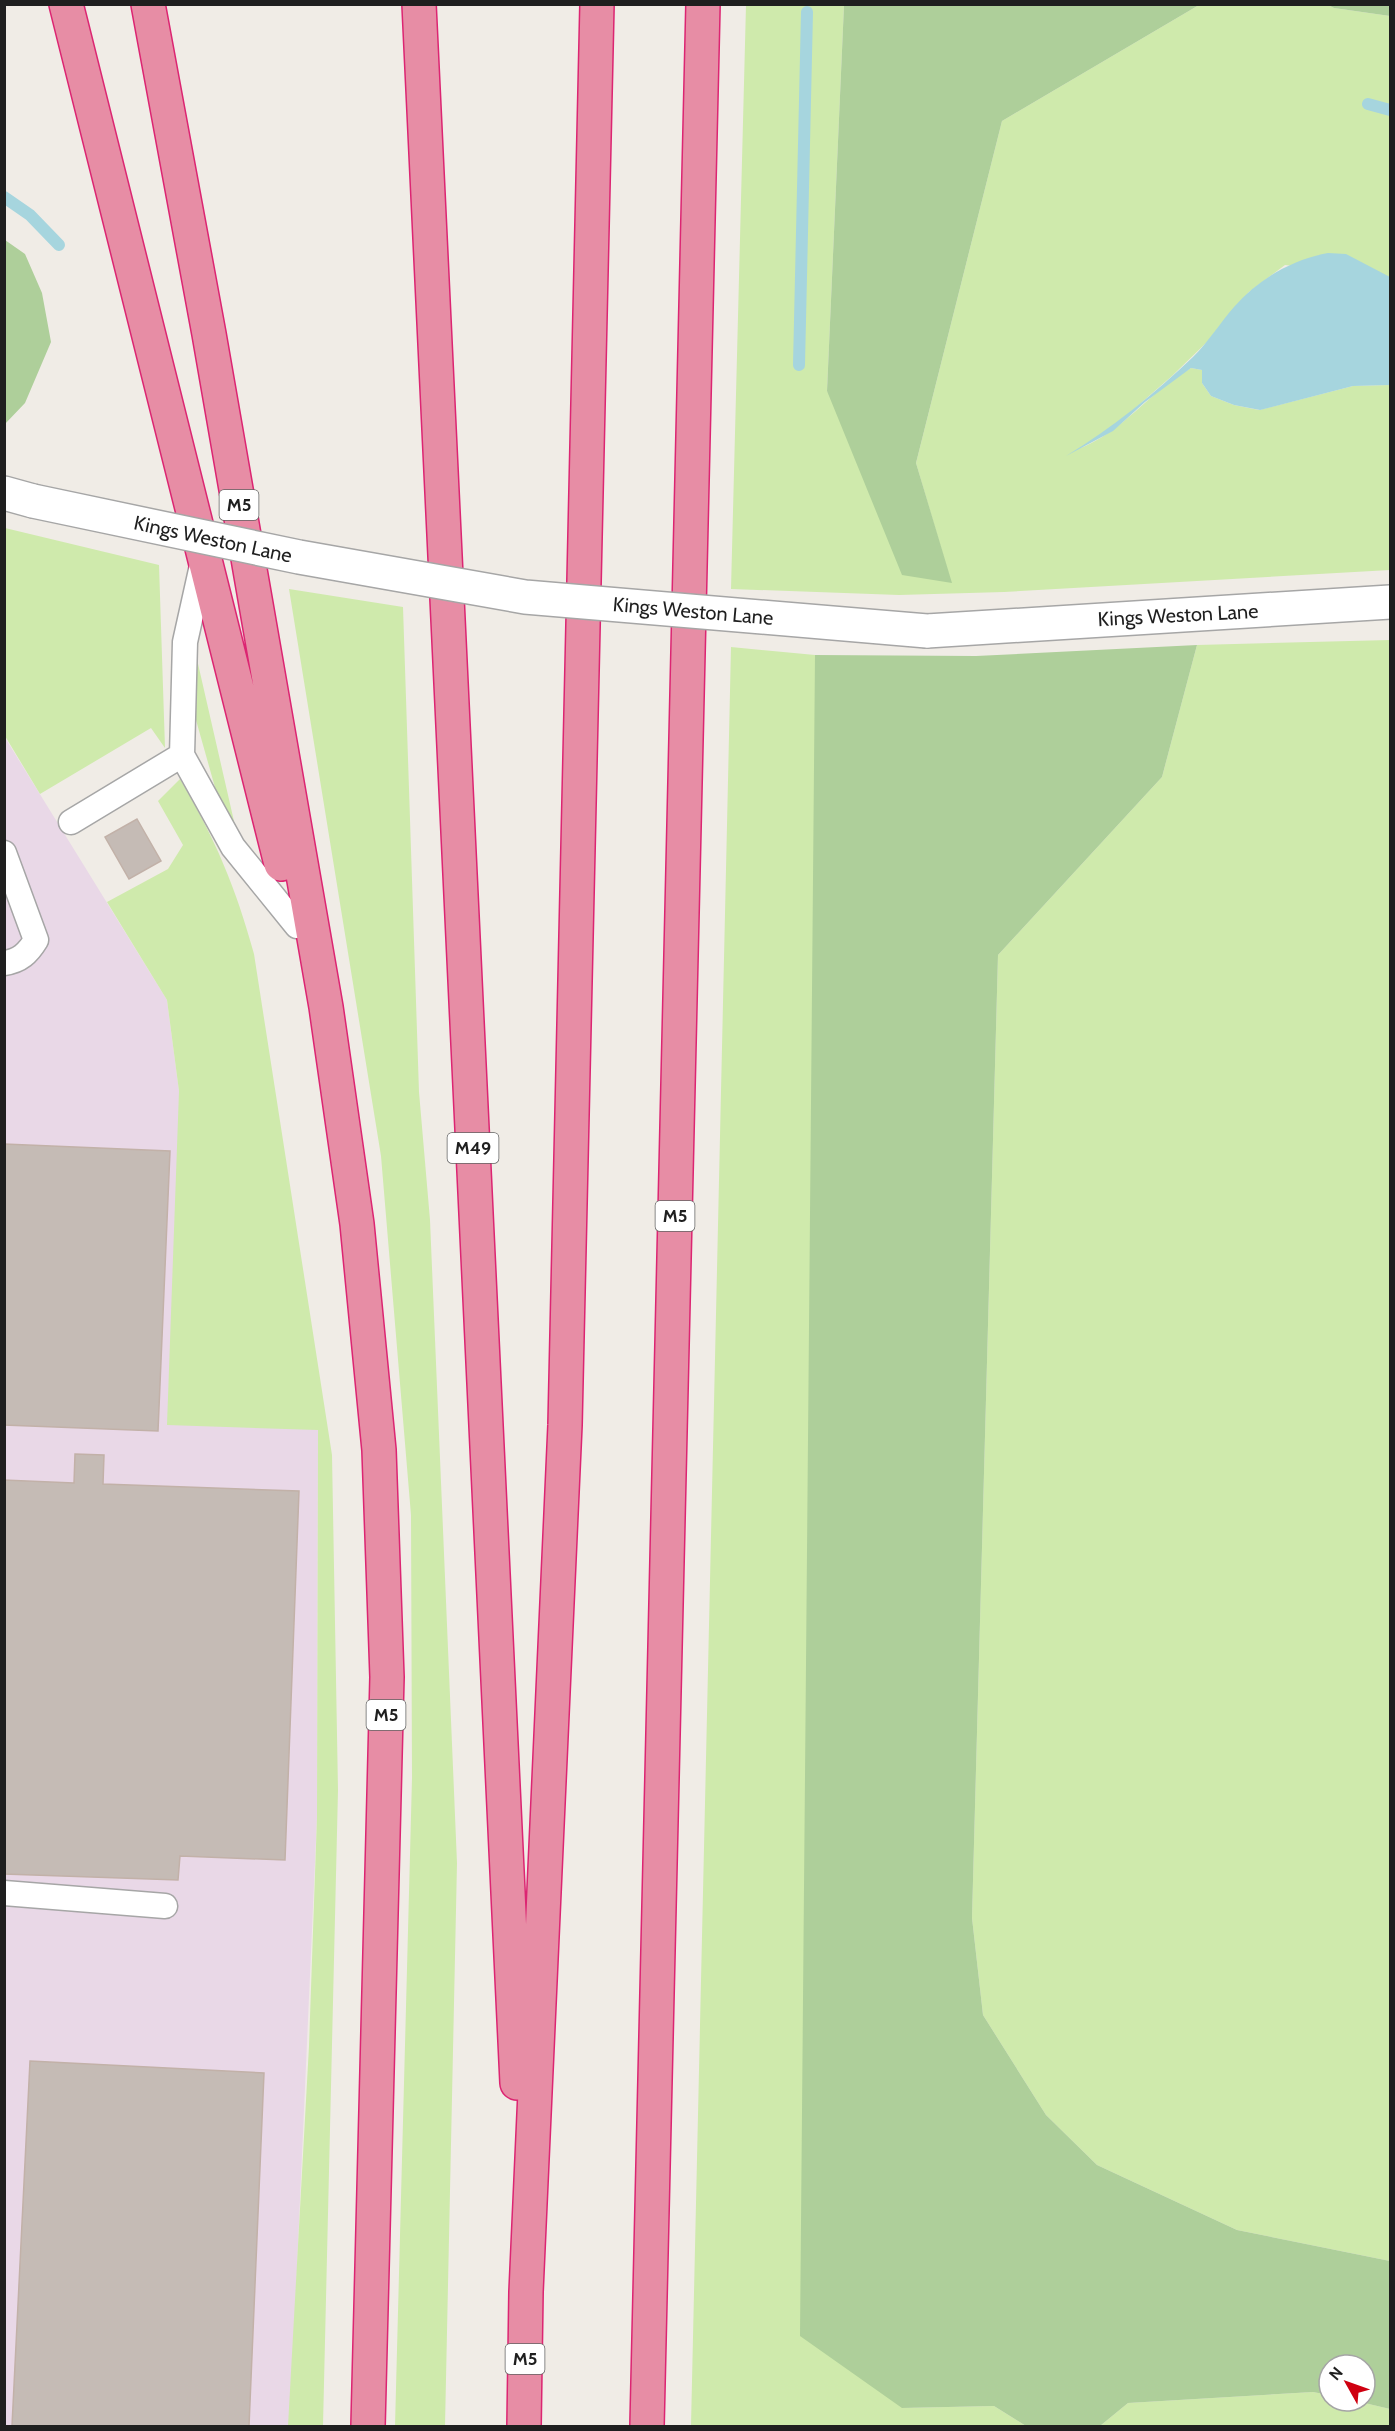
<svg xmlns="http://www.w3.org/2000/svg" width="1395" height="2431" font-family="Cabin,sans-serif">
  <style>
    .industrial { fill: #e9d8e7 }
    .grass { fill: #cfeaac }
    .forest { fill: #aecf9a }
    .water { fill: #a6d5de }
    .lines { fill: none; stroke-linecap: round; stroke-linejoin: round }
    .stream { stroke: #a6d5de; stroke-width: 12 }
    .building { fill: #c5bbb5; stroke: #c2b1a8; stroke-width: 1.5 }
    .service-casing { stroke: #a6a6a6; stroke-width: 27 }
    .tertiary-casing { stroke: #a6a6a6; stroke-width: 36 }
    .motorway-casing { stroke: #dc2572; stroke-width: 36 }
    .service { stroke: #fff; stroke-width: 24 }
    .tertiary { stroke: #fff; stroke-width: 33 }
    .motorway { stroke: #e78da5; stroke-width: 33 }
    .tertiary-bridge-casing { stroke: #a6a6a6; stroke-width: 36; stroke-linecap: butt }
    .tertiary-bridge { stroke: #fff; stroke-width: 33 }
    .labels { text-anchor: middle; stroke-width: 4.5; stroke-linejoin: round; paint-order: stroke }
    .shield { fill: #fff; stroke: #626262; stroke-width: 1.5 }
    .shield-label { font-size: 18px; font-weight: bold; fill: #1f1f1f }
    .street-label { font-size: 20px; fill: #1f1f1f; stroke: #fff }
  </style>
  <rect width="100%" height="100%" fill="#f0ece6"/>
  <!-- industrial -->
  <path class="industrial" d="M4 736 167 1000 179 1091 318 1430 317 1817 290 2426H5Z"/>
  <!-- grass -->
  <path class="grass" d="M746 5H844L827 391 951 582 916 463 1002 121 1199 5H1328L1334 8 1390 16V277L1285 265 1249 292 1208 341 1172 376 1112 428 1078 449C1122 433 1150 391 1191 368L1202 370V383L1211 396 1234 405 1259 410 1353 386 1390 385V570L1004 592 899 595 731 589Z
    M5 528 159 565 165 748 151 728 40 794 5 736Z
    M289 589 403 607 419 1092 430 1220 457 1863 445 2426H395L412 1778 411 1515 381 1156Z
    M1390 640V2261L1237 2230 1097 2165 1046 2115 983 2015 972 1918 998 955 1162 777 1197 645Z
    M731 647 815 655 902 2408 994 2406 1026 2426H691Z
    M196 655 236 830 218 798 194 713Z
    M180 779C215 838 236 888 254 954L332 1455 338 1790 323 2426H288L309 2046 317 1817 318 1430 167 1425 179 1091 167 1000 107 902 168 869 183 845 158 801Z
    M1313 2392 1329 2395V2401H1356L1390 2409V2426H1100L1128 2403Z"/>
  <!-- forest -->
  <path class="forest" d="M844 5H1199L1002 121 916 463 952 583 902 575 827 391Z
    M1328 5H1390V16L1334 8Z
    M5 240 25 254 42 293 51 342 25 403 5 424Z
    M1197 645 1162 777 998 955 972 1918 983 2015 1046 2115 1097 2165 1237 2230 1390 2261V2409L1356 2401H1365V2365H1329V2395L1313 2392 1128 2403 1100 2426H1026L994 2406 902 2408 800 2336 815 655 976 656Z"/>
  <!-- water -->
  <path class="water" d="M1328 253 1346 254 1390 277V385L1353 386 1260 410 1234 405 1211 396 1202 383V370L1191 368 1145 402 1113 431 1066 456C1112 428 1154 394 1193 357 1209 341 1220 323 1234 307 1259 279 1291 260 1328 253Z"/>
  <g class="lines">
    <!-- stream -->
    <path class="stream" d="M1368 104 1390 110
      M4 197 30 215 59 245
      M799 365 807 12"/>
  </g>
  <!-- building -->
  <path class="building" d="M137 819 161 861 129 879 105 837Z
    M4 1144 170 1151 158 1431 4 1425Z
    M75 1454 104 1455 103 1484 299 1491 285 1860 180 1856 178 1880 4 1874V1480L74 1483Z
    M30 2061 264 2073 249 2426H12Z"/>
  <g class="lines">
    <!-- service casing -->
    <g class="service-casing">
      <path id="service" d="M203 561 185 642 182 755 233 847 297 926
        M71 822 182 755
        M4 853 36 940C28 953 20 961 4 963
        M4 1893 165 1906"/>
    </g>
    <!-- tertiary casing -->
    <g class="tertiary-casing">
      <path id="tertiary" d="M4 493 33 501
        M927 631 1390 602"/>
    </g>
    <!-- motorway casing -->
    <g class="motorway-casing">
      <path id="motorway" d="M66 4 281 864
        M148 4 209 334 326 1007 357 1224 379 1450 387 1677 368 2426
        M419 4 517 2083
        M524 2426 526 2292 565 1425 597 4
        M647 2426 703 4"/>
    </g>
    <!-- service -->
    <use href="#service" class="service"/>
    <!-- tertiary -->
    <use href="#tertiary" class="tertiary"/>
    <!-- motorway -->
    <use href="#motorway" class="motorway"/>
    <!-- tertiary-bridge casing -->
    <g class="tertiary-bridge-casing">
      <path id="tertiary-bridge" d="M33 501 299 557 525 597 927 631"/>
    </g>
    <!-- tertiary-bridge -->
    <use href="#tertiary-bridge" class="tertiary-bridge"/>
  </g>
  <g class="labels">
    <!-- shield labels -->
    <g class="shield">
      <rect x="219.5" y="490" width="39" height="30" rx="4.5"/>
      <rect x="447.5" y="1133" width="51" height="30" rx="4.5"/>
      <rect x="655.5" y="1201" width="39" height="30" rx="4.5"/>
      <rect x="366.5" y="1700" width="39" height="30" rx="4.5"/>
      <rect x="505.5" y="2344" width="39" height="30" rx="4.5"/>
    </g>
    <g class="shield-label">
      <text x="239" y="511">M5</text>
      <text x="473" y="1154">M49</text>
      <text x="675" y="1222">M5</text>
      <text x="386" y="1721">M5</text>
      <text x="525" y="2365">M5</text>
    </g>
    <!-- street labels -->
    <g class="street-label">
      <text transform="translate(213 539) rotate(12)" y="7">Kings Weston Lane</text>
      <text transform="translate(693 611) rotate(5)" y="7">Kings Weston Lane</text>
      <text transform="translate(1178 615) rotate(-3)" y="7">Kings Weston Lane</text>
    </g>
  </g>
  <!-- border -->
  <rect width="1395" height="2431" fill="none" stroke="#1f1f1f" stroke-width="12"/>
  <!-- north arrow -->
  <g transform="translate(1347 2383) rotate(310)"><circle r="28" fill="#ffffff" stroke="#a5a5a5" stroke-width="1.5"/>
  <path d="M0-4.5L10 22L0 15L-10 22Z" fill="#cf0010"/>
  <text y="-9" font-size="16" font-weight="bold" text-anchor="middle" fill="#1f1f1f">N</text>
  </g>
</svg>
